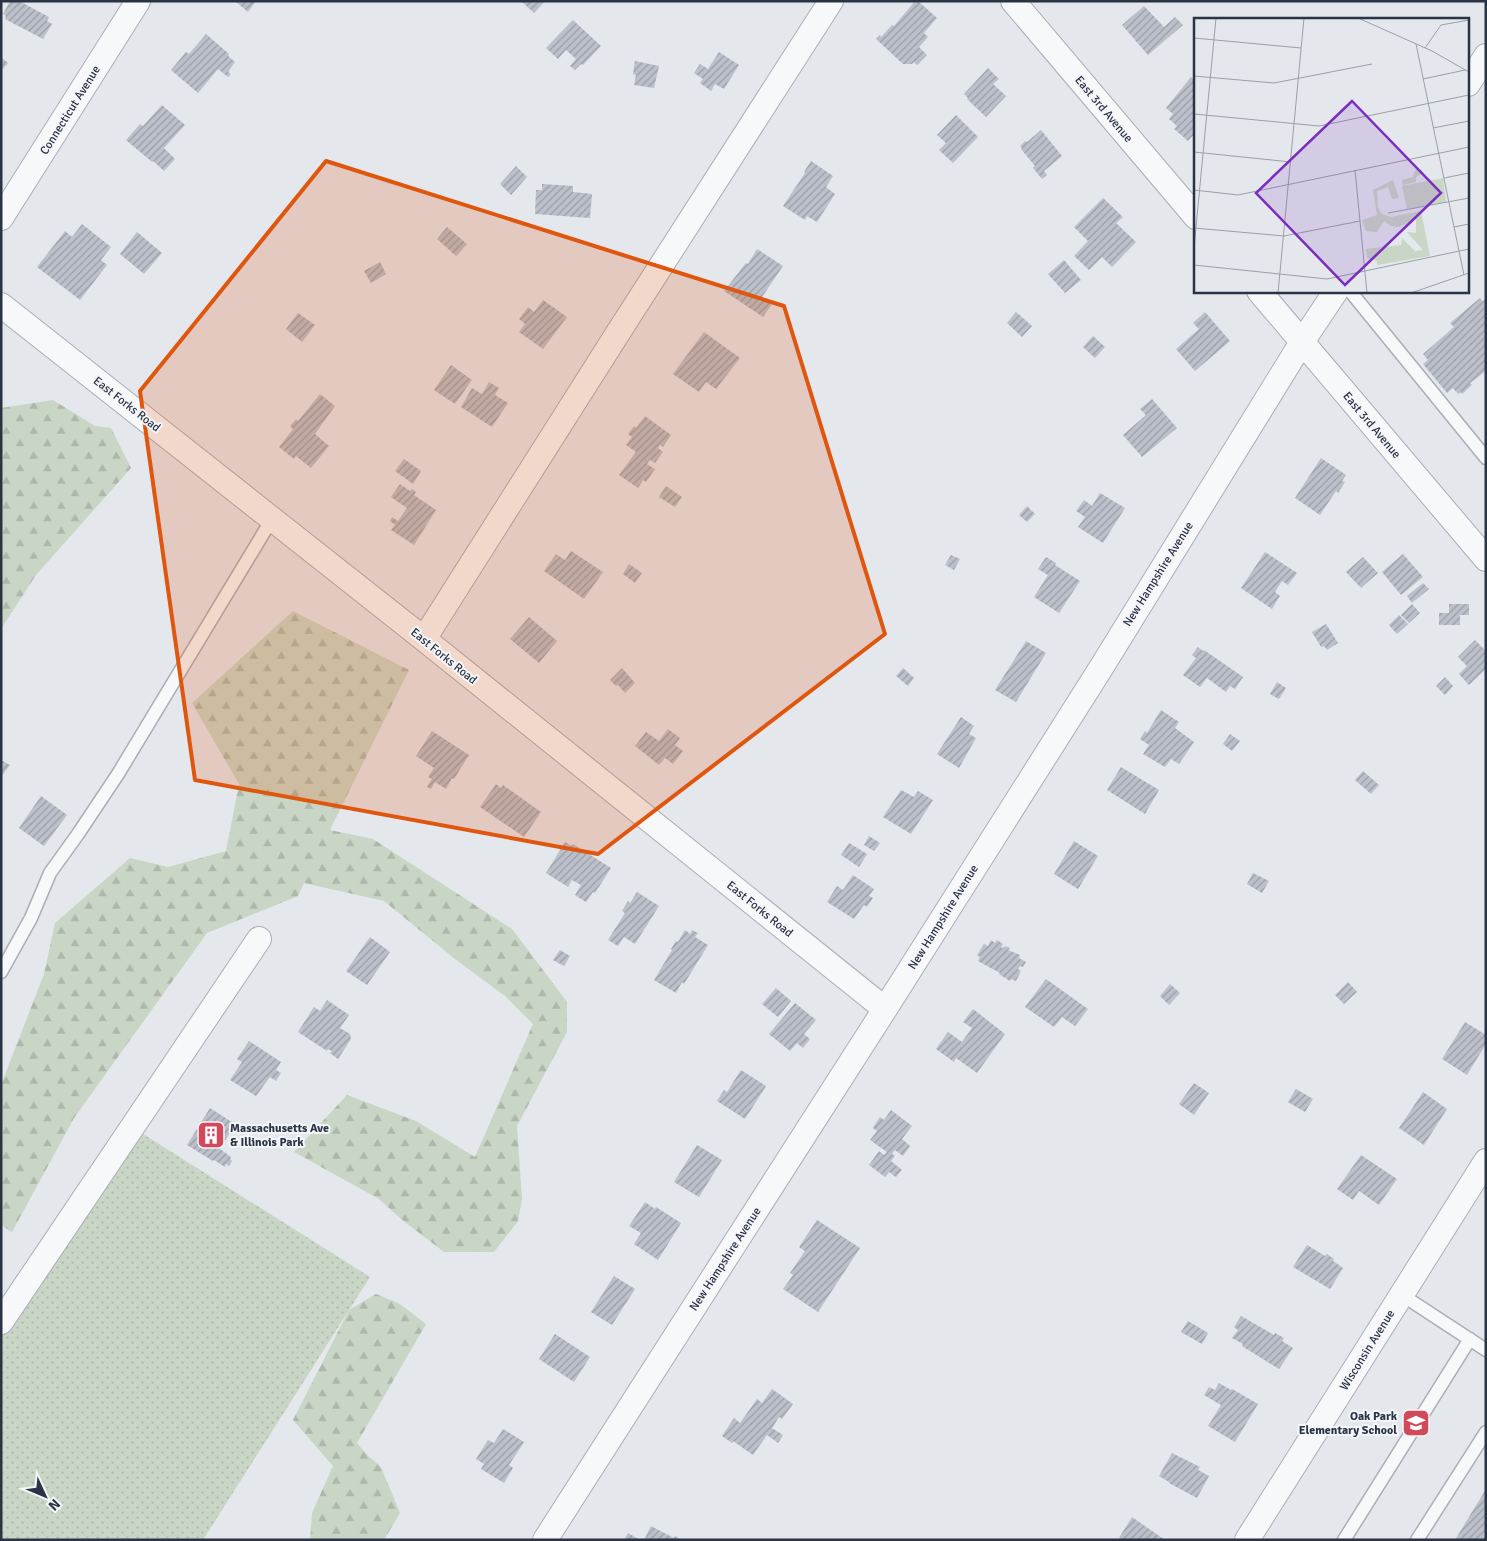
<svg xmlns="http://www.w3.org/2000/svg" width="1487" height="1541" font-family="Signika,sans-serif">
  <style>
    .forest { fill: url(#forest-firs) }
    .park { fill: url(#park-dots) }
    .building { fill: url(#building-hatch) }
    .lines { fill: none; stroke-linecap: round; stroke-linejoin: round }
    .service-casing { stroke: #a9aeb7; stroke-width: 15 }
    .minor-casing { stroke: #a9aeb7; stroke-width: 26 }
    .service { stroke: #f7f8fa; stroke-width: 12 }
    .minor { stroke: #f7f8fa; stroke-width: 24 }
    .marked { fill: #df570f; fill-opacity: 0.2; stroke: #df570f; stroke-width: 4; stroke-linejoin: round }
    .labels { text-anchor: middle; stroke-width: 4; stroke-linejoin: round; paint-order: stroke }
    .street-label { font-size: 12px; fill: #2b3445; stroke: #f4f6f9 }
    .poi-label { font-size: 12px; font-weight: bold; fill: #2b3445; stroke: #f4f6f9; text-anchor: start }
    .inset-road { fill: none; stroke: #9a9fa9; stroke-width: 1 }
    .view { fill: #7b2cbf; fill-opacity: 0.15; stroke: #7b2cbf; stroke-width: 2.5 }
    .inset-edge { fill: none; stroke: #2b3445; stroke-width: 2.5 }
  </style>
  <defs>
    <pattern id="forest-firs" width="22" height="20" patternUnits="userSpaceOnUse" patternTransform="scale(1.25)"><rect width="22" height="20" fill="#c9d6c5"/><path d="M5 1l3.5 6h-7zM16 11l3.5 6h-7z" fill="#adb8ab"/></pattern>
    <pattern id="park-dots" width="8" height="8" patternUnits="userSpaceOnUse" patternTransform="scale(1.25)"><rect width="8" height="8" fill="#c9d6c5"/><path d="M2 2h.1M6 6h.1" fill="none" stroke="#adb8ab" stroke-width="1.8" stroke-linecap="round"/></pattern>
    <pattern id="building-hatch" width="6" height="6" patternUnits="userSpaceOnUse" patternTransform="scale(1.25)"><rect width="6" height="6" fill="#bbc0ca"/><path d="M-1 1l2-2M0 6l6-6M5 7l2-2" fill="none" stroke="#989da6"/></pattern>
  </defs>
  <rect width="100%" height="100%" fill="#e4e7ec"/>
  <!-- forest -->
  <path class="forest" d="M53 400 95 426 111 428 131 468 36 575 1 629V408Z
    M293 611 409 670 330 830 373 839 512 929 567 1002V1032L517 1126 522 1199 518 1221 494 1252H444L401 1219 379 1199 294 1152 347 1095 416 1121 475 1157 533 1024 505 996 455 959 384 901 304 883 298 896 207 933 74 1118 12 1232 1 1225V1085L44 974 55 923 130 858 168 867 226 851 239 784 192 703Z
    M376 1294 400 1304 426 1324 357 1443 367 1455 381 1467 400 1513 384 1540H310L312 1513 333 1466 293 1420 349 1310Z"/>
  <!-- park -->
  <path class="park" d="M140 1132 370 1277 203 1540H1V1336Z"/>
  <!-- building -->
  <path class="building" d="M10 1H19L49 17 47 21 52 24 43 39 5 19 6 16 3 14Z
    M235 1H256L248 12Z
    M521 1H545L534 13Z
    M915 1H918L937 18 924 33 928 37 919 47 927 55 917 65 914 62 912 64H903L876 39 880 35 881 37 892 25 894 26Z
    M1144 6 1164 27 1175 17 1183 25 1148 55 1122 25Z
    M573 20 601 46 583 65 581 64 575 70 570 66 576 59 566 50 558 59 546 48Z
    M206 34 229 54 228 56 235 62 228 72 231 74 228 77 218 69 198 93 171 70 186 52 189 54Z
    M719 52 739 65 724 89 715 84 711 91 700 83 703 79 694 73 700 64 708 69Z
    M1 57 8 63 1 71Z
    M635 61 659 66 654 88 634 85 636 75 633 74Z
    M988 68 999 79 993 84 1006 96 986 117 967 99 968 98 964 94Z
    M1191 77 1196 82V132L1188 141 1174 129 1177 126 1169 119 1173 114 1166 108Z
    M162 105 185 125 164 148 175 159 164 171 153 161 152 162 126 140 140 124 143 126Z
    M956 115 978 137 953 163 939 150 946 143 937 135Z
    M1041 130 1062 156 1044 171 1047 175 1042 179 1033 168 1035 166 1021 149 1022 148 1020 146 1025 141 1027 142Z
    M811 161 833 176 826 187 835 194 817 222 807 216 805 220 783 206 805 173 804 172Z
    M516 166 527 177 511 195 500 184Z
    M542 184 573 186V192L592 194 590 218 535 214 536 190H542Z
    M1103 198 1123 217 1116 223 1136 242 1112 267 1102 257 1089 270 1074 256 1088 241 1074 227Z
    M82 224 111 247 101 260 107 265 80 300 37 267 65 231 72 237Z
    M447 227 467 244 456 256 437 239Z
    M137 232 162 253 144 274 120 254Z
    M757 249 783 266 762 297 772 304 763 317 724 291 746 263 748 264Z
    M1064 260 1081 280 1065 293 1048 274Z
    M380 262 386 274 371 283 364 271Z
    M1480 298 1483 301 1486 299V371L1470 383 1472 385 1462 394 1460 392 1458 394 1453 388 1447 393 1423 364 1428 360 1423 354 1454 327 1450 323Z
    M543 300 567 317 543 349 519 332 525 324 519 319 528 307 534 312Z
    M1016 312 1032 326 1022 337 1007 323Z
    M1205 312 1230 341 1195 371 1176 349 1199 329 1193 323Z
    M298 313 315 325 302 342 286 329Z
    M704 332 740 358 716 389 706 382 699 392 673 374Z
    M1093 336 1105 347 1095 358 1083 347Z
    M451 365 472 380 455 404 434 390Z
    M489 382 499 388 495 395 508 403 492 427 461 407 472 388 482 394Z
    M320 394 335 406 315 434 329 446 311 468 296 456 294 459 279 447 293 429 290 426 296 419 298 421Z
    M1152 399 1177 428 1142 457 1123 435 1146 415 1140 409Z
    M645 416 671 435 663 447 660 445 658 448 663 452 655 463 650 460 647 464 655 469 646 482 643 480 638 488 619 475 636 452 626 445 632 437 628 434 634 426 636 428Z
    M1321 458 1346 475 1342 481 1345 482 1338 493 1336 491 1320 515 1295 498Z
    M404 459 421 471 413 484 395 471Z
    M400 484 410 491 412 489 416 492 414 495 436 510 414 545 391 530 395 525 390 521 392 517 398 521 407 508 391 497Z
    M666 486 682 497 675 507 659 497Z
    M1100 493 1125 508 1103 543 1078 527 1085 517 1076 511 1084 500 1092 506Z
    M1027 506 1035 514 1027 522 1019 515Z
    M571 551 603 572 584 599 544 571 556 554 565 560Z
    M1265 552 1297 573 1288 585 1282 581 1275 592 1280 596 1272 609 1241 588Z
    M1403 554 1423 577 1401 595 1382 572Z
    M951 555 960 559 954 570 945 565Z
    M1046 557 1056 563 1055 565 1080 581 1059 613 1034 597 1048 575 1038 569Z
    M1363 557 1378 573 1361 588 1346 572Z
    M629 564 642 573 635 583 623 574Z
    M1423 583 1429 589 1412 603 1407 596Z
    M1412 604 1420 613 1409 623 1401 615Z
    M1449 604H1469V615H1460V625H1439V613H1449Z
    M1399 615 1408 624 1397 634 1389 625Z
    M529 617 557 641 539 663 510 639Z
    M1326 624 1338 643 1327 650 1324 646 1321 647 1312 632Z
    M1475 640 1486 651V669L1469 685 1459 674 1467 666 1458 657Z
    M1026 641 1046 653 1016 702 995 690Z
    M1198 647 1203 651 1204 650 1243 677 1235 689 1230 686 1226 692 1207 678 1200 687 1183 675 1196 658 1192 655Z
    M622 668 635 683 625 693 618 685 616 686 610 680Z
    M903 668 914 678 908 686 896 676Z
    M1445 677 1453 686 1445 695 1436 686Z
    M1277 682 1286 688 1279 699 1270 694Z
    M1161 710 1179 722 1175 728 1194 742 1179 764 1171 759 1165 767 1143 754 1149 745 1140 739 1145 731 1147 733Z
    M961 717 974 726 969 734 976 738 959 768 937 754Z
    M668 729 680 738 675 745 683 751 673 764 665 758 659 765 635 746 646 732 659 741Z
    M432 731 469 755 454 779 452 778 446 789 435 782 431 789 427 787 432 779 428 777 434 768 416 756Z
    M1230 734 1240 741 1232 751 1223 744Z
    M1 760 10 765 1 777Z
    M1121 767 1159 790 1145 814 1107 790Z
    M1363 771 1379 785 1371 794 1355 780Z
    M496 784 501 788 503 785 541 812 524 837 480 807Z
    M901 790 914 797 918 791 933 800 911 834 883 817Z
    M41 796 67 815 44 846 19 828Z
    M869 836 880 843 874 851 864 845Z
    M1074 841 1098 856 1078 889 1054 874Z
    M565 842 572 846 573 844 611 868 595 893 593 892 586 902 575 895 581 885 572 880 568 887 546 873Z
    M849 843 867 854 859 867 841 855Z
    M1253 873 1269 881 1262 893 1247 884Z
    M853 875 874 889 869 896 873 898 867 907 864 905 854 919 827 902 837 886 843 890Z
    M637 892 659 906 635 944 624 937 618 946 608 940 625 913 622 911 628 901 630 903Z
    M685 930 690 934 692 930 698 933 695 937 708 945 684 984 682 982 676 993 654 980 672 950 671 949 676 941 678 942Z
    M370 937 390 952 367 985 346 971Z
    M991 940 995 943 997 940 1003 944 1001 947 1003 948 1005 946 1010 948 1008 950 1020 955 1019 958 1026 962 1023 967 1020 966 1018 969 1021 971 1016 981 1011 979 1010 981 999 974 1000 973 978 961 980 957 977 955 984 944 988 946Z
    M560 950 570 956 564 966 553 960Z
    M1046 979 1088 1009 1075 1026 1062 1017 1054 1027 1025 1007Z
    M1348 982 1357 992 1344 1004 1335 995Z
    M1170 984 1180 993 1169 1005 1160 996Z
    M776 988 791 1001 778 1017 762 1004Z
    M327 1000 349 1015 340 1028 350 1034 351 1039 338 1059 330 1053 332 1051 328 1049 327 1051 298 1032 314 1007 320 1011Z
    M795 1003 816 1020 804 1034 810 1039 803 1048 797 1043 790 1051 769 1034Z
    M973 1009 1005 1034 977 1073 956 1058 954 1062 936 1049 948 1032 962 1042 972 1028 963 1022Z
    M1465 1022 1486 1035V1044L1467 1075 1442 1059Z
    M249 1041 281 1062 276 1070 281 1073 276 1081 270 1077 256 1096 230 1080 242 1062 237 1059Z
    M741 1070 766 1086 745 1119 717 1101 724 1090 727 1092Z
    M1194 1083 1209 1093 1194 1115 1179 1104Z
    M1296 1089 1313 1099 1305 1112 1288 1102Z
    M1423 1092 1447 1109 1424 1145 1399 1128Z
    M210 1108 235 1124 220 1149 231 1157 230 1159 232 1161 229 1166 226 1164 225 1167 214 1160 213 1161 187 1145Z
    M891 1110 912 1126 902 1139 910 1146 903 1156 895 1150 892 1154 895 1156 891 1161 902 1170 896 1177 889 1172 885 1177 869 1165 879 1151 884 1155 887 1152 870 1140 877 1131 873 1128 874 1126 880 1117 884 1120Z
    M697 1145 722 1160 699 1197 674 1182Z
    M1361 1155 1397 1179 1379 1205 1359 1191 1353 1200 1337 1189Z
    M645 1202 655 1209 656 1207 681 1223 658 1260 634 1244 641 1233 629 1226Z
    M817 1220 860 1248 818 1312 783 1289 793 1275 790 1273 805 1251 799 1247Z
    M1307 1245 1325 1256 1327 1254 1334 1259 1333 1261 1343 1268 1330 1289 1293 1267Z
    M614 1276 635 1289 612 1325 591 1312Z
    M1241 1316 1274 1335 1275 1333 1284 1338 1282 1341 1293 1348 1279 1369 1242 1346 1243 1344 1232 1338 1238 1330 1234 1327Z
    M1188 1321 1208 1333 1202 1344 1181 1332Z
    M555 1334 590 1357 574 1382 539 1359Z
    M1219 1383 1231 1390 1232 1389 1258 1404 1235 1442 1208 1426 1221 1405 1204 1395 1209 1387 1215 1390Z
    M772 1389 793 1404 782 1419 779 1417 772 1428 783 1435 778 1443 767 1435 753 1455 733 1441 732 1443 722 1436 734 1418 740 1423 757 1399 762 1403Z
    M503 1429 524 1442 509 1465 513 1468 504 1483 481 1469 484 1464 476 1459 488 1440 494 1443Z
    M1172 1453 1200 1467 1198 1470 1209 1476 1197 1498 1169 1483V1482L1159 1476Z
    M1486 1489V1540H1455Z
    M1132 1517 1165 1540H1122L1119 1538Z
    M651 1526 674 1538 675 1536 682 1540H644Z
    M628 1533 640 1540H624Z"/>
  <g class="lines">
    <!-- service casing -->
    <g class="service-casing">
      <path id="service" d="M1350 291 1486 458
        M1 972 31 918 50 873 78 834 118 774 272 519
        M1402 1295 1486 1350
        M1344 1540 1470 1339
        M1417 1540 1486 1432"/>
    </g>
    <!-- minor casing -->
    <g class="minor-casing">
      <path id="minor" d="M1013 1 1196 217
        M1468 84 1486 56
        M1 218 138 1
        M1259 291 1486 559
        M1 305 424 639 885 1009
        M424 639 616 336 831 1
        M1 1322 259 939
        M545 1540 885 1009 1101 668 1302 342 1336 291
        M1247 1540 1486 1161"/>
    </g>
    <!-- service -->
    <use href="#service" class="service"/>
    <!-- minor -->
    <use href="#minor" class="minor"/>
  </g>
  <!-- marked area -->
  <path class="marked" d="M326 161 784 306 885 634 598 854 195 780 140 391Z"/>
  <!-- icons -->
  <defs>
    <g id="building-square" transform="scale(1.4375)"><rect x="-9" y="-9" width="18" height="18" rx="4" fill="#d1495b" stroke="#f4f6f9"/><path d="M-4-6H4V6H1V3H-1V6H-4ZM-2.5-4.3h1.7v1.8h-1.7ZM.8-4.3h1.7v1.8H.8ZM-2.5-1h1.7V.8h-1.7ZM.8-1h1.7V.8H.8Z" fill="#fff"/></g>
    <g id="school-square" transform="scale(1.4375)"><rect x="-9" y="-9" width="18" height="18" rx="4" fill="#d1495b" stroke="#f4f6f9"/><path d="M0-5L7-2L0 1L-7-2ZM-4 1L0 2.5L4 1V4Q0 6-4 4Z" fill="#fff"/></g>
  </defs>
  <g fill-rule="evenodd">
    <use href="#building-square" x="211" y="1135"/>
    <use href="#school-square" x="1416" y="1423"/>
  </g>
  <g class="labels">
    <!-- street labels -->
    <g class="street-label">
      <text transform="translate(1104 109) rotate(50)" y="4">East 3rd Avenue</text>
      <text transform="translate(70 110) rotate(-58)" y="4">Connecticut Avenue</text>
      <text transform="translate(127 404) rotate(38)" y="4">East Forks Road</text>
      <text transform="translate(1372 425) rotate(50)" y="4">East 3rd Avenue</text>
      <text transform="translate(1158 574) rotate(-58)" y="4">New Hampshire Avenue</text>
      <text transform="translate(444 656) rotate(39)" y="4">East Forks Road</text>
      <text transform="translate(760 909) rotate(39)" y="4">East Forks Road</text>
      <text transform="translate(943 917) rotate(-58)" y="4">New Hampshire Avenue</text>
      <text transform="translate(725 1259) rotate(-57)" y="4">New Hampshire Avenue</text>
      <text transform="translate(1367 1350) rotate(-58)" y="4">Wisconsin Avenue</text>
    </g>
    <!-- poi labels -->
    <g class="poi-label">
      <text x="230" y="1132">Massachusetts Ave<tspan x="230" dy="14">&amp; Illinois Park</tspan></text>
      <text x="1397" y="1420" text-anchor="end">Oak Park<tspan x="1397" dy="14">Elementary School</tspan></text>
    </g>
  </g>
  <!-- overview -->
  <g transform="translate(1194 18)">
    <rect width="275" height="275" fill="#e4e7ec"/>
    <path d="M227 151 230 155 222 159V164L209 167 208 162 219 159 221 152ZM199 162 205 180 198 181 194 169 183 173 184 190 188 196 197 199 227 193 236 238 183 247V243L173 240 172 231 207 227 208 220 221 233 229 232 213 214 222 215V201L205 209 197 208 190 203 183 214 172 213 168 202 183 197 179 172Z" fill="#c9d6c5"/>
    <path d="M249 160 252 184 213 191 208 168Z" fill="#c9d6c5"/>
    <path class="inset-road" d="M164 0 238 33 275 54M0 20 107 30M222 26 270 257M231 30 247 7 275 2M0 58 80 65 178 46M229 61 271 52M0 96 125 108 275 77M239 110 275 103M0 134 97 144M161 152 173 275M250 160 275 155M0 172 44 177 275 129M194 195 275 180M260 209 275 206M0 210 90 218 166 203M0 230 22 0M0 247 133 261 275 231M84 275 110 0M217 275 275 255"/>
    <path class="view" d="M158 83 247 175 151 267 62 175Z"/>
    <rect width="275" height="275" class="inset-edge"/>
  </g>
  <!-- border -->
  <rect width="1487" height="1541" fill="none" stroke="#2b3445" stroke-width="5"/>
  <!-- north arrow -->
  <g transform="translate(45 1496) rotate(134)" stroke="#f4f6f9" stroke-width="4" paint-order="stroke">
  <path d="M0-4L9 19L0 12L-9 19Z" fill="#2b3445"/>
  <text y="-8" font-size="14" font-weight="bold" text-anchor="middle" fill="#2b3445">N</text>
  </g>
</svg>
